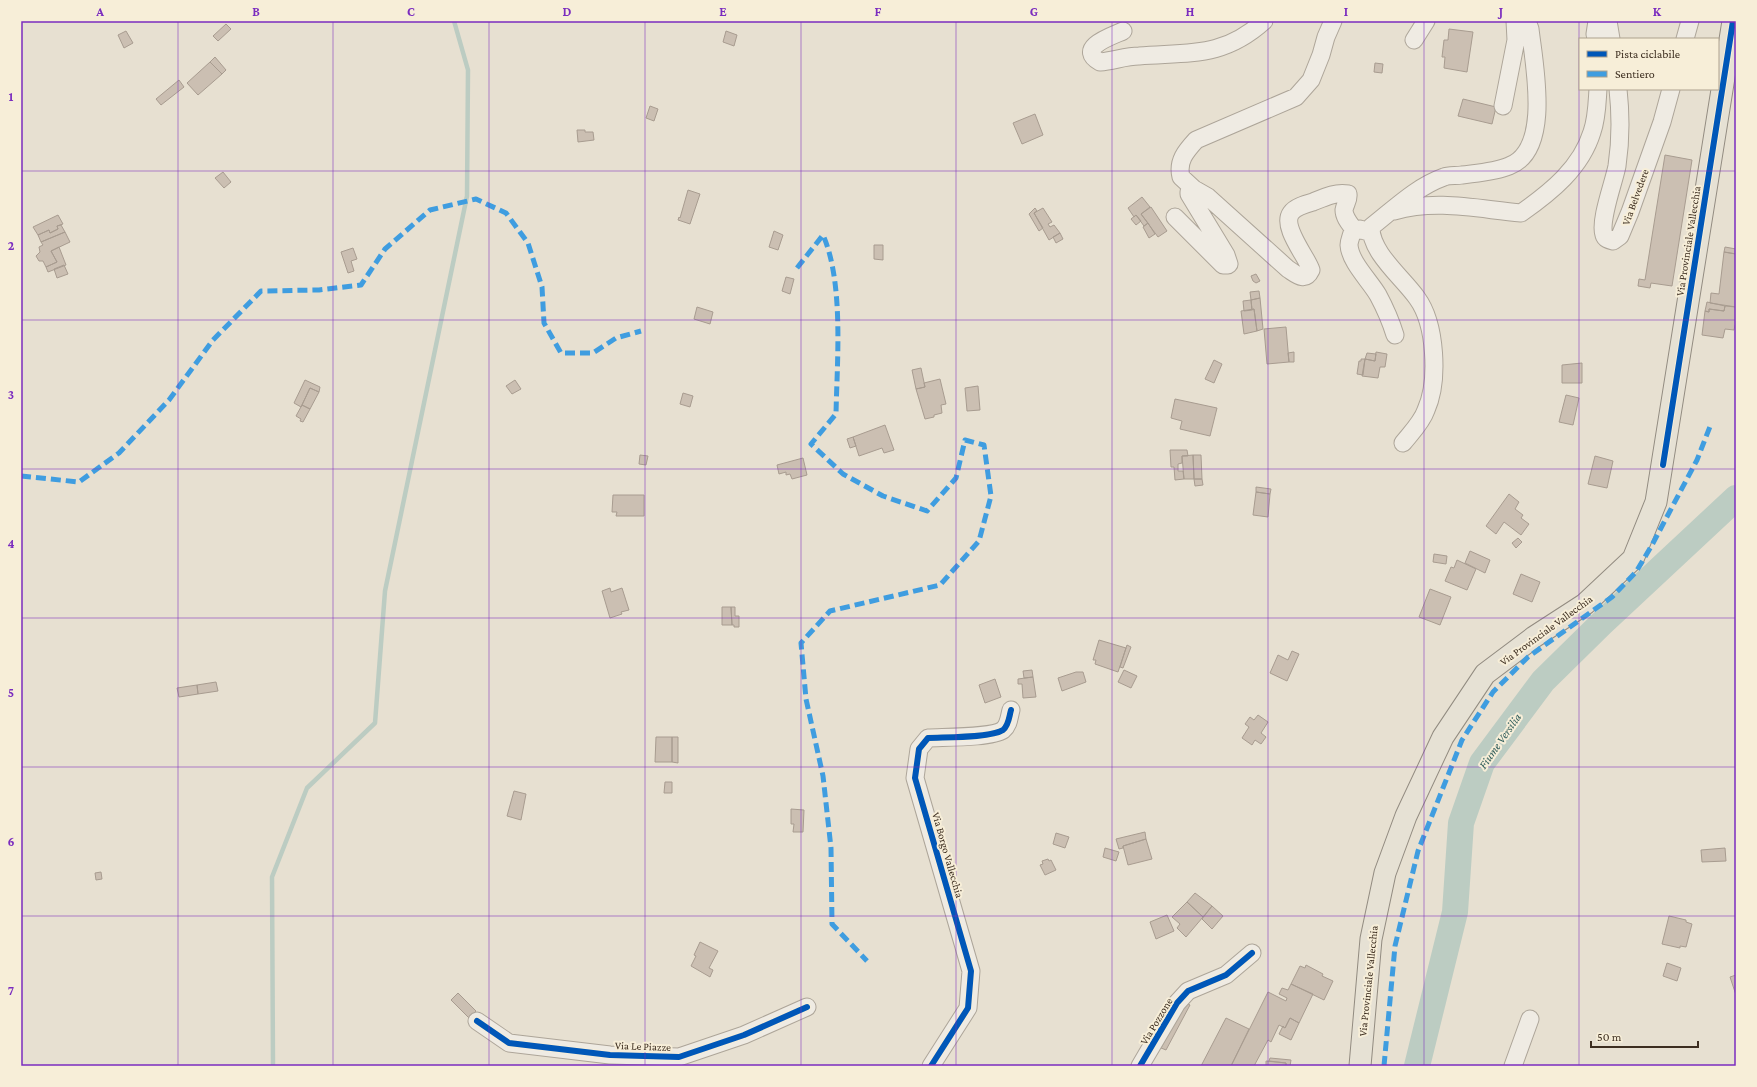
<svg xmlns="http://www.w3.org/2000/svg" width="1757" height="1087" font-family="'Crimson Pro',serif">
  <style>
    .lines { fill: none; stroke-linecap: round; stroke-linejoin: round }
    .stream { stroke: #bcccc2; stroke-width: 4.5 }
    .river { stroke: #bcccc2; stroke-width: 26 }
    .building { fill: #cbbfb2; stroke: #a89c90 }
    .minor-casing { stroke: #ada599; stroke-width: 19 }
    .major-casing { stroke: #928b80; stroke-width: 23 }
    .minor { stroke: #efebe3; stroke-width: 17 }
    .major { stroke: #e6e1d4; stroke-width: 21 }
    .quiet { stroke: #3f9de0; stroke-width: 5; stroke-dasharray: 10 5; stroke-linecap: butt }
    .cycleway-casing { stroke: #f7eed8; stroke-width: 8 }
    .cycleway { stroke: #0057b8; stroke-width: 6 }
    .grid { fill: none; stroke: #7b2cbf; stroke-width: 1; stroke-opacity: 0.55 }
    .labels { text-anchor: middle; stroke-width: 4; stroke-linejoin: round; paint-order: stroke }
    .street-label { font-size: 11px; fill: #3d2e20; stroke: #f7eed8 }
    .water-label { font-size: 12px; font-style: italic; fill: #2f5d5a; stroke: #f7eed8 }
    .neatline { fill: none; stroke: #7b2cbf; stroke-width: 1.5 }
    .grid-label { font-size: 13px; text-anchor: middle; font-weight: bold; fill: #7b2cbf }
  </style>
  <rect width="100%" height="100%" fill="#e7e0d1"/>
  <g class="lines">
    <!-- stream -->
    <path class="stream" d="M273 1066 272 877 307 788 375 723 385 591 467 196 468 70 454 21"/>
    <!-- river -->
    <path class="river" d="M1417 1066 1455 912 1461 823 1482 763 1543 681 1602 623 1736 498"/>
  </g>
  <!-- building -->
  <path class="building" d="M226 24 231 29 218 41 213 36Z
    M1449 29 1473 32 1467 72 1444 68 1445 57H1442L1444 40H1448Z
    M126 31 133 43 124 48 118 35Z
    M726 31 737 35 734 46 723 42Z
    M215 57 226 70 222 74 210 62Z
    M210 62 222 74 198 95 187 83Z
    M1375 63 1383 64 1382 73 1374 72Z
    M179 80 184 87 161 105 156 99Z
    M1463 99 1496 107 1492 124 1458 116Z
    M650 106 658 109 654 121 646 118Z
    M1035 114 1043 135 1022 144 1013 123Z
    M577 130H585V132H593L594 140 578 142Z
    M1665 155 1692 160 1672 286 1651 283 1650 288 1638 286 1639 279 1645 280Z
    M223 172 231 182 224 188 215 178Z
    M688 190 700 194 690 224 678 220 679 217 680 218Z
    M1142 197 1150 207 1141 214 1148 223 1144 226 1136 215 1134 217 1128 208Z
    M1151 207 1167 231 1158 237 1141 214Z
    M1035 208 1037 211 1034 213 1043 228 1039 231 1029 214Z
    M1043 208 1052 222 1048 224 1050 227 1054 225 1060 233 1049 240 1034 213Z
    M58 215 63 224 57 226 58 229 50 233 49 230 38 235 33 227Z
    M1136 215 1141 221 1136 225 1131 219Z
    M1148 223 1155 234 1149 238 1143 227Z
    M61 225 65 232 41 242 38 235 49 230 50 233 58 229 57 226Z
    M774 231 783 235 778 250 769 247Z
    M65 232 70 242 51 251 57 262 46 267 43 261H39L36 256 40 252 39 247 43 245 41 242Z
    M1060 233 1063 239 1056 243 1053 237Z
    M874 245H883V260L874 259Z
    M59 247 66 265 48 272 46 267 57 262 51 251Z
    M1725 247 1736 249V254L1724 252Z
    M353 248 357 259 351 261 354 271 348 273 341 252Z
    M1724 252 1736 254V307L1710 303 1711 293 1719 294Z
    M64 265 68 274 57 278 54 269Z
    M1256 274 1260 281 1256 283 1253 281 1251 276Z
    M786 277 794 279 790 294 782 291Z
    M1259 291 1260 298 1251 300 1250 292Z
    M1260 298 1263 329 1257 331 1254 309 1252 310 1251 300Z
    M1251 300 1252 310 1244 311 1243 301Z
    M1707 302 1725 306 1724 311 1709 309V312L1705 311Z
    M1725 306 1736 307V325H1735L1734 330 1725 329 1723 338 1702 335 1705 311 1709 312V309L1724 311Z
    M697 307 713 312 710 324 694 319Z
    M1254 309 1257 331 1244 334 1241 311Z
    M1286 327 1289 362 1267 364 1264 329Z
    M1294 352V362H1289L1288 353Z
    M1376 352 1387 354 1385 367H1380L1378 378 1362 376 1365 359 1375 361Z
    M1367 353 1376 354 1375 361 1365 359Z
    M1361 359H1365L1363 375 1357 374 1359 361H1361Z
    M1214 360 1222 364 1214 383 1205 379Z
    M1582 363V383H1562V365Z
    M921 368 925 387 916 389 912 370Z
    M940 379 946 404 941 405 942 413 934 415V417L925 419 916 389 925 387 924 383Z
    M305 380 320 387 319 392 310 388 301 407 294 403Z
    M515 380 521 389 512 394 506 386Z
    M978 386 980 410 967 411 965 388Z
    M310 388 319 392 310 409 302 405Z
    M683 393 693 396 690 407 680 404Z
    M1566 395 1579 398 1573 425 1559 422Z
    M1175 399 1217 408 1210 436 1180 429 1182 421 1171 418Z
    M302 405 310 409 303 422 300 421 301 419 296 416Z
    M885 425 894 450 884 453 882 448 859 456 853 437Z
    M853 437 856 446 850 448 847 439Z
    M1170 450H1187L1188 456H1182V463L1178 464V471H1183L1184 479 1175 480 1174 467H1171Z
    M640 455 648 456 646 465 639 464Z
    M1193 455 1194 479H1184L1182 456Z
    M1193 455H1201L1202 479H1194Z
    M1595 456 1613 461 1607 488 1588 484Z
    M803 458 807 475 792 479 790 474 786 475V472L779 474 777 465Z
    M1194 479H1202L1203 485 1195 486Z
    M1256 487 1271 489 1270 494 1256 492Z
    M1256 492 1270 494 1268 517 1253 515Z
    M1509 494 1519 502 1515 509 1523 515 1521 518 1529 524 1521 535 1504 522 1496 534 1486 526Z
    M613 495H644V516H616L617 512H612Z
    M1518 538 1522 542 1516 548 1512 543Z
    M1470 551 1490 560 1485 573 1465 563Z
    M1434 554 1447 556 1446 564 1433 562Z
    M1457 560 1476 569 1467 590 1445 581 1451 567 1454 568Z
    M1521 574 1540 582 1532 602 1513 594Z
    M610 588 611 592 622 588 629 610 621 612 622 614 610 618 602 591Z
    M1430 589 1451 597 1440 625 1419 617Z
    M722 607H731L732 625H722Z
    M731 607H735V616H739V627H734V625H732Z
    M1099 640 1126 648 1118 672 1095 664 1096 660H1093Z
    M1127 645 1131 647 1123 668 1120 667Z
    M1292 651 1299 654 1287 681 1270 673 1278 655 1288 660Z
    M1032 670 1033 677 1024 678 1023 671Z
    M1124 670 1137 676 1131 688 1118 682Z
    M1076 672H1083L1086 682 1062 691 1058 678Z
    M1033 677 1036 697 1023 698 1022 684H1018V679Z
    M995 679 1001 697 985 703 979 685Z
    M216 682 218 691 198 694 197 685Z
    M197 685 198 694 179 697 177 688Z
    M1258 715 1268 722 1261 733 1266 737 1261 744 1255 740 1252 745 1242 738 1249 727 1245 724 1250 717 1254 720Z
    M656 737H672V762H655Z
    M672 737H678V763L672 762Z
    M665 782H672V793H664Z
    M514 791 526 794 521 820 507 816Z
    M791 809 804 810 803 832H793L794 824H791Z
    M1145 832 1146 839 1123 846V848L1119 849 1116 839Z
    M1056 833 1069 837 1065 848 1053 844Z
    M1146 839 1152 859 1128 865 1123 846Z
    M1105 848 1119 852 1116 861 1103 857Z
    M1725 848 1726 861 1702 862 1701 850Z
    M1048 859 1049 861 1051 860 1056 870 1045 875 1040 865 1043 864 1042 861Z
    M101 872 102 879 96 880 95 873Z
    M1195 893 1212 906 1203 917 1187 902Z
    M1187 902 1203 917 1186 937 1177 928 1180 924 1172 917Z
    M1212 906 1223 916 1212 929 1202 919Z
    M1167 915 1174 931 1156 939 1150 922Z
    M1669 916 1686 920V922L1692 924 1686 947 1680 946V948L1662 944Z
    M700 942 718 951 709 968 713 970 710 977 691 966 696 956 694 955Z
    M1667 963 1681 968 1677 981 1663 976Z
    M1306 965 1323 974 1322 976 1333 981 1324 1000 1291 984 1300 966 1305 968Z
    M1736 975V995L1730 977Z
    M1291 984 1313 994 1299 1023 1290 1018 1285 1028 1279 1025 1271 1042 1268 1040 1254 1066H1231L1268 992 1286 1001 1287 998 1279 994 1282 988 1288 990Z
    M458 993 476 1011 469 1018 451 1000Z
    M1185 1002 1190 1005 1166 1050 1161 1048Z
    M1226 1018 1249 1029 1231 1066H1201Z
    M1290 1018 1299 1023 1291 1040 1279 1034 1283 1026 1285 1028Z
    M1270 1058 1291 1060 1290 1066H1286V1063L1269 1061Z
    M1266 1061 1286 1063V1066H1266Z"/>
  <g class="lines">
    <!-- minor casing -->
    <g class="minor-casing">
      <path id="minor" d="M1608 21 1611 39
        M1123 31C1112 36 1075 48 1100 62 1113 61 1126 56 1139 56 1190 52 1223 58 1264 21
        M1596 39 1595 34 1597 21
        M1685 39 1690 21
        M1414 40 1426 21
        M1618 89C1621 116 1621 139 1617 166 1614 182 1599 221 1604 235 1605 239 1609 240 1613 241L1620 236 1630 212 1662 122 1671 89
        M1503 106 1516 40 1515 21
        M1194 189 1181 177C1177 161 1186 151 1196 140L1296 97 1311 80 1321 55 1326 37 1333 21
        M1394 211C1437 199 1477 209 1521 213 1551 192 1581 168 1592 132 1597 118 1597 103 1598 89
        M1175 217 1223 265H1228L1229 264 1226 255 1189 194V192L1194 189 1208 197 1288 269C1296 274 1305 283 1311 270 1307 257 1281 227 1291 213 1295 207 1306 204 1313 202 1325 197 1335 192 1348 194 1349 200 1345 204 1344 210 1344 218 1351 225 1355 231
        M1365 231 1360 229 1352 233C1351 237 1349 241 1349 245 1350 262 1370 281 1378 295 1385 308 1391 322 1395 335
        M1403 443C1411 433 1422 422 1426 410 1439 381 1436 324 1417 298 1403 278 1370 252 1371 227 1394 209 1416 187 1444 177 1449 175 1456 176 1462 175 1477 173 1495 172 1509 166 1552 150 1534 64 1530 29L1527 21
        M477 1021 509 1043 610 1055 679 1057 744 1035 807 1007
        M931 1066 968 1008 971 971 915 778 919 749 928 738C944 737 991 738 1003 730 1009 725 1009 717 1011 710
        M1140 1066 1177 1003 1188 991 1226 975 1252 953
        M1513 1066 1530 1019"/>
    </g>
    <!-- major casing -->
    <g class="major-casing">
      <path id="major" d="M1360 1066 1371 939 1385 873 1406 816 1443 737 1485 674 1534 637 1585 604 1633 559 1656 502 1733 21"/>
    </g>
    <!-- minor -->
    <use href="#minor" class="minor"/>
    <!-- major -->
    <use href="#major" class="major"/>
    <!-- quiet -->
    <path class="quiet" d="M797 268 823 235C844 283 837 361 836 414L811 444 843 474 883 496 927 511 956 478 965 440 984 445 991 496 979 541 940 585 830 611 801 643 806 699 823 776 831 848 832 924 867 961
      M21 476 79 482 119 453 169 400 213 340 261 291 319 290 361 285 385 249 430 210 476 199 506 213 528 243 542 287 544 323 561 353H593L616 338 641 331
      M1384 1066 1395 946 1418 851 1462 740 1493 692 1528 657 1612 597 1636 572 1652 545 1697 460 1711 424"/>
    <!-- cycleway casing -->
    <g class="cycleway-casing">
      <path id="cycleway" d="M1663 465 1733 21
        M477 1021 509 1043 610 1055 679 1057 744 1035 807 1007
        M931 1066 968 1008 971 971 915 778 919 749 928 738C944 737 991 738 1003 730 1009 725 1009 717 1011 710
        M1140 1066 1177 1003 1188 991 1226 975 1252 953"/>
    </g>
    <!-- cycleway -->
    <use href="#cycleway" class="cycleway"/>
  </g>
  <!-- grid -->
  <path class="grid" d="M178 21V1066M333 21V1066M489 21V1066M645 21V1066M801 21V1066M956 21V1066M1112 21V1066M1268 21V1066M1424 21V1066M1579 21V1066M21 171H1736M21 320H1736M21 469H1736M21 618H1736M21 767H1736M21 916H1736"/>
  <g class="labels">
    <!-- street labels -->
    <g class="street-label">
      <text transform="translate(1635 197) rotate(-70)" y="4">Via Belvedere</text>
      <text transform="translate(1688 241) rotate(-81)" y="4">Via Provinciale Vallecchia</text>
      <text transform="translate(1546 630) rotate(-36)" y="4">Via Provinciale Vallecchia</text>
      <text transform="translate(948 855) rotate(74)" y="4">Via Borgo Vallecchia</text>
      <text transform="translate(1368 981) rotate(-84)" y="4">Via Provinciale Vallecchia</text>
      <text transform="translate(1156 1021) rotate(-59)" y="4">Via Pozzone</text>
      <text transform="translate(643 1046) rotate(2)" y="4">Via Le Piazze</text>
    </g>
    <!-- water labels -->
    <g class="water-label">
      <text transform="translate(1500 741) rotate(-55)" y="4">Fiume Versilia</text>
    </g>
  </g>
  <!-- border -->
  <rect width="1757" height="1087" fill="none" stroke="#f7eed8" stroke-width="44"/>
  <!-- legend -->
  <rect x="1579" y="38" width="140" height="52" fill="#f7eed8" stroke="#ada18e"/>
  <rect x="1587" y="51" width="20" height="6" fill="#0057b8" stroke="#ada18e"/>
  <text x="1615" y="58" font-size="12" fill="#3d2e20">Pista ciclabile</text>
  <rect x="1587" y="71" width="20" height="6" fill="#3f9de0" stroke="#ada18e"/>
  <text x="1615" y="78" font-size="12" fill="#3d2e20">Sentiero</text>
  <!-- scale -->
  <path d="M1591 1041v6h107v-6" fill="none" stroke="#3d2e20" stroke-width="2"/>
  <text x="1597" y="1041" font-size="12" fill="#3d2e20" stroke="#f7eed8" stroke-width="3" paint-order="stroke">50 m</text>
  <rect x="22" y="22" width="1713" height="1043" class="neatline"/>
  <g class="grid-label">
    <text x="100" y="16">A</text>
    <text x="256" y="16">B</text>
    <text x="411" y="16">C</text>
    <text x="567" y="16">D</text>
    <text x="723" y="16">E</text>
    <text x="878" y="16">F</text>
    <text x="1034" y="16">G</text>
    <text x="1190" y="16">H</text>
    <text x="1346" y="16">I</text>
    <text x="1501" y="16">J</text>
    <text x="1657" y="16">K</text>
    <text x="11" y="101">1</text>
    <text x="11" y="250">2</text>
    <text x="11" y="399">3</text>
    <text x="11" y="548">4</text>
    <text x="11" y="697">5</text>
    <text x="11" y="846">6</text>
    <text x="11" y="995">7</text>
  </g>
</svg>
